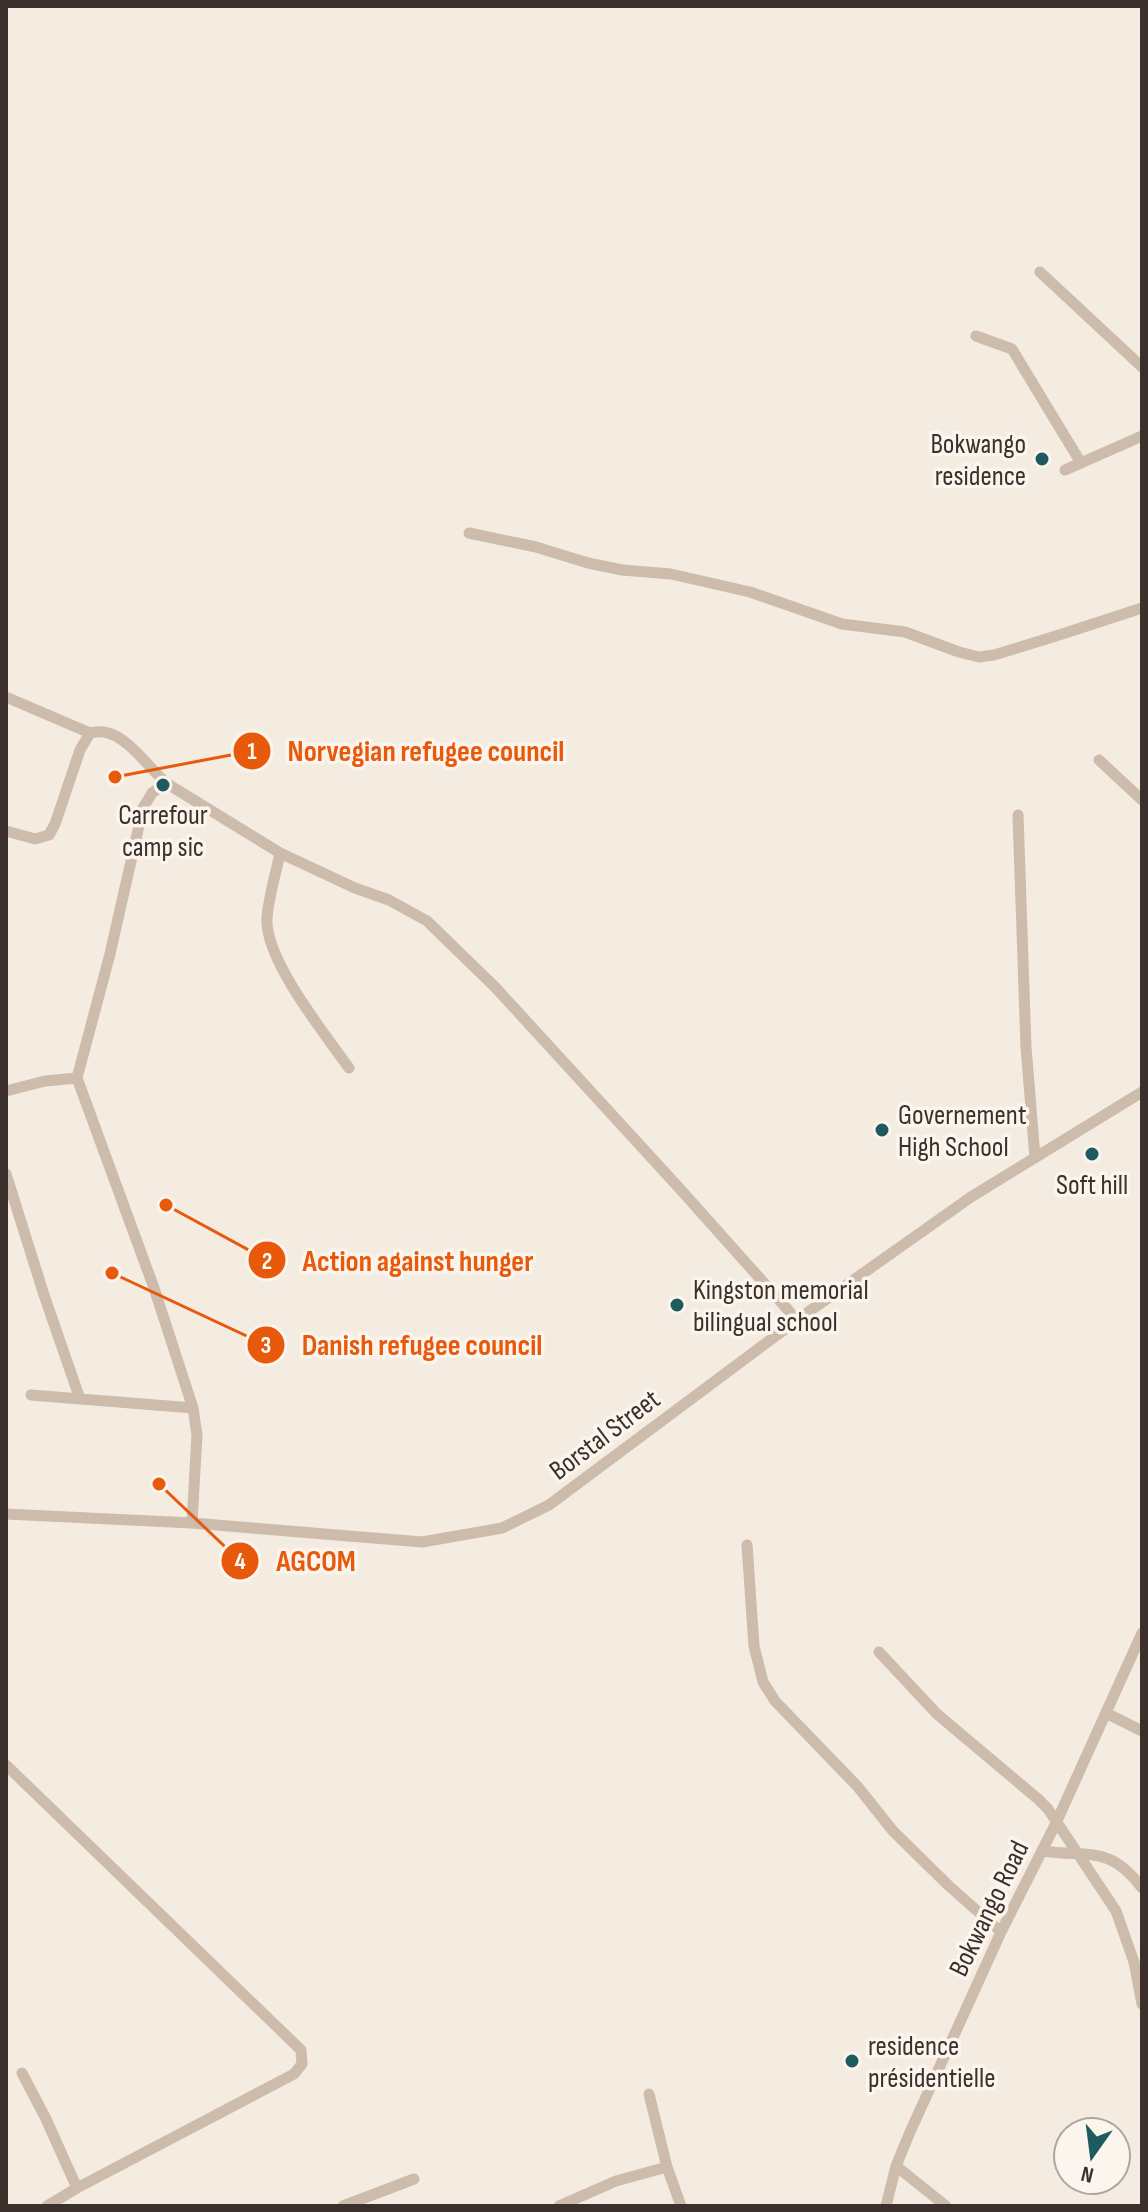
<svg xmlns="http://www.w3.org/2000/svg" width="1148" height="2212" font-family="'Sofia Sans Condensed',sans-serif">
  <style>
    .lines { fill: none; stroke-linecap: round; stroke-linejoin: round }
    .minor { stroke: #cdbbac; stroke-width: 11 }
    .poi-dot { fill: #1f5a5e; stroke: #fbf5ee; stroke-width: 3 }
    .labels { text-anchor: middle; stroke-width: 7; stroke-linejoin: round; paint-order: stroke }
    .poi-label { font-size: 28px; fill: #3b302b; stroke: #fbf5ee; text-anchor: start }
    .street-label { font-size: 28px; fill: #3b302b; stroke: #fbf5ee }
    .leader { fill: none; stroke: #e8590c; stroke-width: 3 }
    .callout-dot { fill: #e8590c; stroke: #fbf5ee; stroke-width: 3 }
    .mark-label { font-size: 24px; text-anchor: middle; font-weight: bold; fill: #fff }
    .callout-label { font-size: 30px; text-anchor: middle; font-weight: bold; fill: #e8590c; stroke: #fbf5ee; stroke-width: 7; stroke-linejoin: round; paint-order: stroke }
  </style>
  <rect width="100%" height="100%" fill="#f4ebe1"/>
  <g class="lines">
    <!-- minor -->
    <path class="minor" d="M1040 272 1142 367
      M976 336 1012 349 1081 463
      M1065 470 1142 436
      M469 533 536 547 588 563 622 570 671 574 750 592 842 624 905 632 959 652 979 657 994 655 1056 636 1142 608
      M6 697 90 733C95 732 99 731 104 732 127 735 149 768 166 783
      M1099 760 1142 800
      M1018 815 1026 1047 1035 1158
      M6 831 35 839 49 835 55 824 80 750 90 733
      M280 853C276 874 268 898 267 919 265 960 325 1034 349 1068
      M6 1091 45 1081 77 1078
      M6 1174 44 1295 80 1399
      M31 1395 193 1408
      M6 1514 192 1523 422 1542 502 1528 549 1505 797 1320 971 1197 1142 1092
      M192 1523 197 1435 193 1408 154 1288 77 1078 110 954 143 808 152 793 166 783 280 853 355 888 389 900 427 921 495 987 681 1190 797 1320
      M747 1545 754 1646 763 1682 775 1701 858 1787 893 1831 949 1886 1001 1932
      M879 1652 937 1714 1038 1799 1048 1809 1116 1911 1134 1962 1142 2004
      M1106 1713 1142 1731
      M6 1765 301 2050 302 2064 294 2074 77 2188 47 2206
      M1042 1851C1088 1858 1109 1844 1142 1888
      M22 2073 46 2119 77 2188
      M649 2094 667 2167 681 2206
      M896 2166 946 2206
      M343 2206 414 2179
      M559 2206 616 2181 667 2167
      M886 2206 896 2166 910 2132 1001 1932 1056 1823 1142 1633"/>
  </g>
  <!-- markers -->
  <g class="poi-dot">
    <circle cx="1042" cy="459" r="8"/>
    <circle cx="163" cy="785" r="8"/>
    <circle cx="882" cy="1130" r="8"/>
    <circle cx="1092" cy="1154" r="8"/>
    <circle cx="677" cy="1305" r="8"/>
    <circle cx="852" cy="2061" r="8"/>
  </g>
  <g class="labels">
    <!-- poi labels -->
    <g class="poi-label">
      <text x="1026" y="453" text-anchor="end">Bokwango<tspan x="1026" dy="32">residence</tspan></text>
      <text x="163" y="824" text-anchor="middle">Carrefour<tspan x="163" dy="32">camp sic</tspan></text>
      <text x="898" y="1124">Governement<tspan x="898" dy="32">High School</tspan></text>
      <text x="1092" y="1194" text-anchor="middle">Soft hill</text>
      <text x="693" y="1299">Kingston memorial<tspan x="693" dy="32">bilingual school</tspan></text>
      <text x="868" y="2055">residence<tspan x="868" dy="32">présidentielle</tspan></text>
    </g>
    <!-- street labels -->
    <g class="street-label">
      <text transform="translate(604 1434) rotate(-37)" y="10">Borstal Street</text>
      <text transform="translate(988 1908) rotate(-64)" y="10">Bokwango Road</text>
    </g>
  </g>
  <!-- callouts -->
  <path class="leader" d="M115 777L252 751M166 1205L267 1260M112 1273L266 1345M159 1484L240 1561"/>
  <g class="callout-dot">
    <circle cx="115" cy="777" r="8"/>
    <circle cx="166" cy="1205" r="8"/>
    <circle cx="112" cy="1273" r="8"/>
    <circle cx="159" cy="1484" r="8"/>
    <circle cx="252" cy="751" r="20"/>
    <circle cx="267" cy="1260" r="20"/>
    <circle cx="266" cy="1345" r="20"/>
    <circle cx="240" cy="1561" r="20"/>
  </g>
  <g class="mark-label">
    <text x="252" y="759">1</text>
    <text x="267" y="1269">2</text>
    <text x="266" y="1353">3</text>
    <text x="240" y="1569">4</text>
  </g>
  <g class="callout-label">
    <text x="426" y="761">Norvegian refugee council</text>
    <text x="418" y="1271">Action against hunger</text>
    <text x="422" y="1355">Danish refugee council</text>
    <text x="316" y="1571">AGCOM</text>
  </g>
  <!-- border -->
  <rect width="1148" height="2212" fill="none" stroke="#3b302b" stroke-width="16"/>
  <!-- north arrow -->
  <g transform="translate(1092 2156) rotate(194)"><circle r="38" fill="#fbf5ee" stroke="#aea6a0" stroke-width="2"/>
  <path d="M0-6L14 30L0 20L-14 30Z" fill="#1f5a5e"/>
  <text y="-12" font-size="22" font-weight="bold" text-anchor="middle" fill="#3b302b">N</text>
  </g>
</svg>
